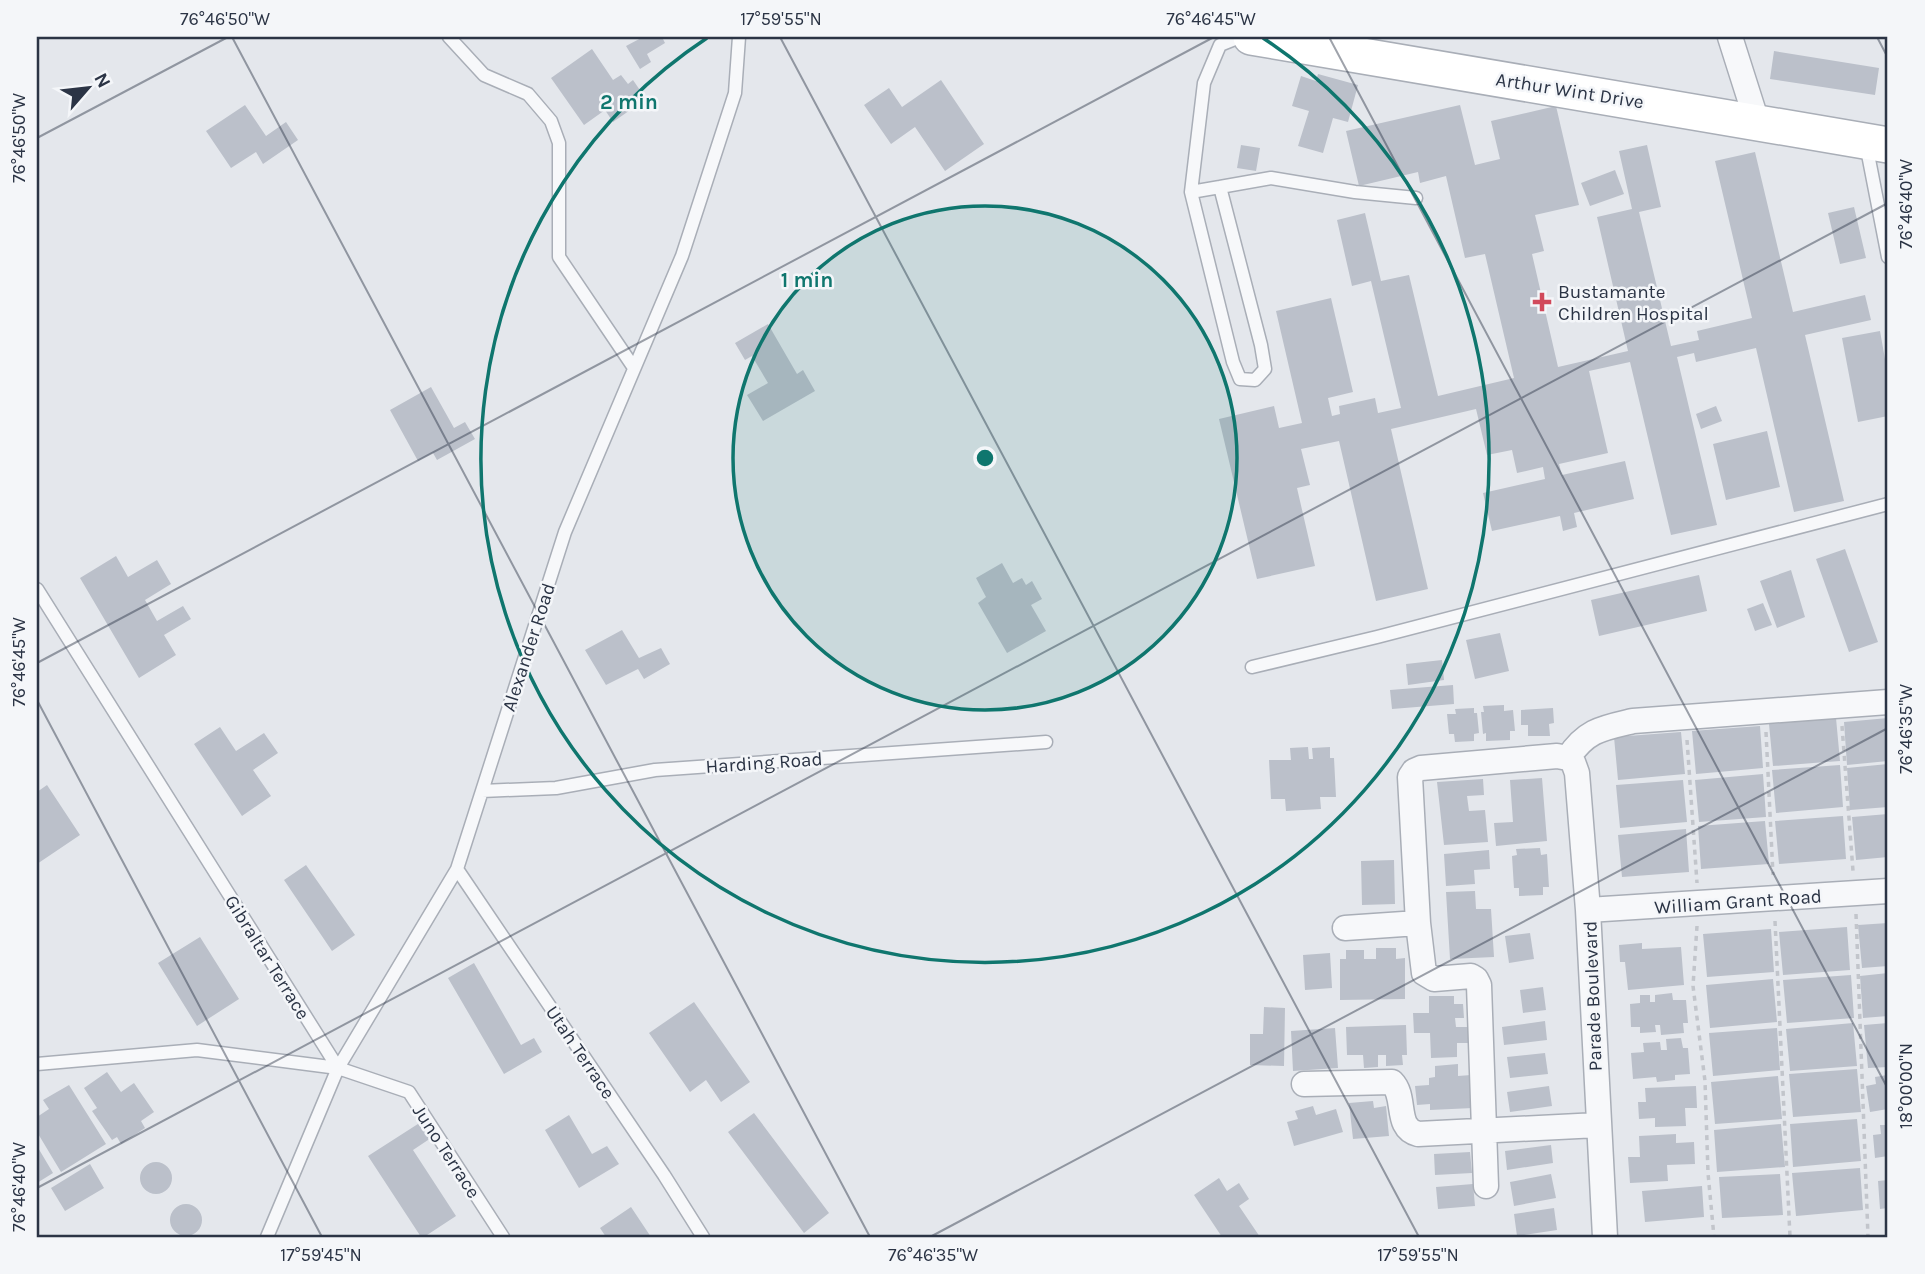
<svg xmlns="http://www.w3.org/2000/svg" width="1925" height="1274" font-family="Karla,sans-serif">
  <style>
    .building { fill: #bbc0ca }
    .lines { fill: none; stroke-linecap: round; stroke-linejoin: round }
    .lane-casing { stroke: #a9aeb7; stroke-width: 15 }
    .street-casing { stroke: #a9aeb7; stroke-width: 27 }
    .secondary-casing { stroke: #a9aeb7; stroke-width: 38 }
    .path { stroke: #c2c5cb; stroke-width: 3.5; stroke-dasharray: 5 5; stroke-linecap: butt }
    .lane { stroke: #f7f8fa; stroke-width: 12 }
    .street { stroke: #f7f8fa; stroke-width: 24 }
    .secondary { stroke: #fff; stroke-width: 35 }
    .ticks { fill: none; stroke: #2b3445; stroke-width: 2; stroke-opacity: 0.45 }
    .ring { fill: none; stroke: #0f766e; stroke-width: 3.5 }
    .poi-dot { fill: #d1495b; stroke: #f4f6f9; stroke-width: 2.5 }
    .labels { text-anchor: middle; stroke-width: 5; stroke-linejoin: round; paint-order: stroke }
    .street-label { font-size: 19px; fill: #2b3445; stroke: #f4f6f9 }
    .poi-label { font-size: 19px; fill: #2b3445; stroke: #f4f6f9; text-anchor: start }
    .centre { fill: #0f766e; stroke: #f4f6f9; stroke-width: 3.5 }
    .ring-label { font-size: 21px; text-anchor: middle; font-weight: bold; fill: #0f766e; stroke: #f4f6f9; stroke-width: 5; stroke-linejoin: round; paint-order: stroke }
    .neatline { fill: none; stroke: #2b3445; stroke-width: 2.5 }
    .ticks-label { font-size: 18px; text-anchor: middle; fill: #2b3445 }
  </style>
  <rect width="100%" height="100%" fill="#e4e7ec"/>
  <!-- building -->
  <path class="building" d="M643 37H662L665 43 647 54 651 62 640 69 626 46Z
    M592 49 613 80 621 75 628 84 633 80 646 99 613 122 605 110 584 125 551 78Z
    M1774 51 1879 68 1875 95 1770 79Z
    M1318 74 1358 85 1348 122 1333 118 1323 153 1298 146 1309 111 1292 106 1301 76 1316 81Z
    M941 80 984 144 945 171 915 127 891 144 864 105 889 88 902 107Z
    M245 105 266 136 286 122 298 140 263 164 256 152 231 168 206 131Z
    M1460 105 1475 165 1500 159 1491 121 1556 106 1579 205 1535 215 1544 251 1532 254 1558 367 1628 351 1597 217 1632 209 1619 151 1647 145 1661 207 1639 212 1671 346 1699 340 1697 331 1752 318 1715 161 1755 152 1793 312 1865 295 1871 320 1805 335 1844 501 1794 512 1756 348 1696 362 1694 353 1677 357 1717 525 1671 535 1630 362 1589 371 1608 453 1559 464 1562 475 1625 461 1634 499 1574 513 1577 527 1563 531 1560 516 1492 531 1483 493 1545 479 1543 467 1517 473 1512 450 1487 455 1476 409 1391 429 1428 589 1376 601 1339 441 1301 449 1310 485 1297 488 1315 566 1257 579 1219 419 1274 406 1279 428 1302 423 1276 311 1331 298 1353 392 1328 398 1332 416 1340 414 1339 406 1375 398 1378 413 1401 408 1371 281 1352 286 1337 220 1365 213 1381 281 1409 275 1438 396 1514 378 1485 254 1465 258 1446 176 1420 183 1418 172 1359 186 1346 131Z
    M1241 145 1260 148 1256 171 1237 168Z
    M1615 170 1624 194 1590 206 1581 183Z
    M1854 207 1866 258 1840 264 1828 213Z
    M768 324 797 374 803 370 815 391 763 421 747 395 768 383 752 356 745 360 735 343Z
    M1880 331 1888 376V416L1858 422 1842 338Z
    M431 387 454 428 465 422 475 439 437 460 433 453 418 461 390 410Z
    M1716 406 1722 421 1701 429 1696 414Z
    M1767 431 1780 487 1726 500 1713 444Z
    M1845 549 1878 642 1849 652 1816 559Z
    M116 556 128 577 157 560 171 584 145 600 157 621 183 606 191 619 164 635 176 655 139 678 80 578Z
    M1002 563 1013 583 1022 578 1026 585 1032 581 1042 599 1031 605 1046 631 1007 653 978 603 986 597 976 578Z
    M1791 570 1805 617 1777 628 1760 581Z
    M1699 575 1707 611 1599 636 1591 600Z
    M1763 603 1772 625 1755 631 1747 609Z
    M622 630 639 658 661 648 670 664 644 679 638 669 606 685 585 650Z
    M1500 633 1509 671 1475 679 1466 640Z
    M1442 660 1444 680 1408 685 1406 664Z
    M1453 685 1454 704 1392 709 1390 690Z
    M1504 705V711L1513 710 1515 731H1510V740L1486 741V733L1483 734 1481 712H1484L1483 706Z
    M1474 708V713H1477L1479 733 1474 734V741L1455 742 1454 734H1449L1447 714H1456L1455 709Z
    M1553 708 1554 723 1549 724 1550 736H1528V725H1521V710Z
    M1836 718 1840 761 1773 766 1769 724Z
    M1888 718V761L1847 765 1844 722Z
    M1760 726 1763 768 1696 774 1692 731Z
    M220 727 236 751 264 733 278 753 253 770 271 796 242 816 194 744Z
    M1681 732 1685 774 1618 780 1614 737Z
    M1308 747 1309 759H1313L1312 748 1330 747V758H1334L1336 797H1320L1321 809 1286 811 1285 799H1271L1269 760H1291L1290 748Z
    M1888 764V807L1850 810 1847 768Z
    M1840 765 1843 807 1776 813 1772 770Z
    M1763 774 1766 817 1699 822 1695 780Z
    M1542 778 1547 841 1496 846 1494 823 1513 822 1510 780Z
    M1483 779 1484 795 1467 796 1469 811 1485 810 1488 842 1444 845 1437 782Z
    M1683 780 1687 822 1620 828 1616 785Z
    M47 785 80 835 37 864V792Z
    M1888 814V857L1856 860 1852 817Z
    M1843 816 1846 859 1779 864 1775 821Z
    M1765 821 1769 864 1701 869 1698 826Z
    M1686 829 1689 872 1622 877 1618 835Z
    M1540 848 1541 855 1547 854 1549 887H1543V895L1519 896V888H1514L1512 856 1517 855 1516 849Z
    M1489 850 1490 869 1474 870 1475 884 1446 886 1444 854Z
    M1394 860 1395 904 1362 905 1361 861Z
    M306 865 355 935 332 951 284 880Z
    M1475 891 1476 909H1491L1494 957 1450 959 1446 892Z
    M1888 923V966L1862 968 1858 925Z
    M1847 927 1850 970 1783 975 1779 932Z
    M1771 929 1774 972 1707 977 1703 934Z
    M1530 933 1534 959 1509 963 1505 936Z
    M200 937 239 999 197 1026 158 963Z
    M1642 943V949L1681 947 1684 985 1628 990 1625 962H1620L1619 945Z
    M1376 948H1396V959L1405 958V999L1340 1000V959H1346V950H1364V959H1376Z
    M1330 953 1332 988 1305 990 1303 955Z
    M474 963 521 1045 534 1038 542 1052 504 1074 448 978Z
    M1888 973V1016L1863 1018 1860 976Z
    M1851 975 1854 1018 1787 1023 1783 980Z
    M1773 979 1777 1022 1710 1028 1706 985Z
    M1543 987 1546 1010 1523 1013 1520 990Z
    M1672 993 1673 1000H1686L1688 1023H1683L1684 1033 1661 1035 1660 1025H1655L1656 1032 1640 1033V1027H1631L1630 1004 1640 1003V995H1650V1002H1655V995Z
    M1429 996H1454V1004H1463L1464 1018H1455L1456 1027H1469L1470 1043H1457V1057L1431 1058 1430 1033H1414L1413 1013H1429Z
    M694 1002 750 1082 721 1102 706 1080 690 1092 649 1033Z
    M1264 1007 1285 1008 1284 1066 1250 1065V1034H1263Z
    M1545 1021 1547 1040 1504 1045 1502 1027Z
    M1853 1023 1857 1066 1790 1071 1786 1029Z
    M1888 1023V1067L1868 1068 1864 1025Z
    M1406 1025 1407 1055H1402L1403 1065 1386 1066V1055H1378V1067L1364 1068 1363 1055H1347L1346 1027Z
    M1335 1028 1338 1068 1293 1071 1291 1031Z
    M1777 1028 1780 1070 1713 1076 1709 1033Z
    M1681 1038 1683 1048H1688L1690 1074 1675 1075V1080L1657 1082 1656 1077 1633 1079 1631 1053 1644 1052 1643 1043 1660 1042 1661 1050H1667L1666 1039Z
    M1545 1053 1548 1074 1510 1078 1507 1057Z
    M1458 1064V1076L1471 1075 1473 1108 1430 1110V1104L1417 1105 1415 1086 1429 1085V1078L1435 1077V1066Z
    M1857 1069 1861 1112 1793 1117 1789 1074Z
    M107 1072 121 1092 134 1083 154 1112 141 1121 145 1128 121 1144 117 1137 112 1140 92 1111 97 1108 84 1088Z
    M1887 1075 1888 1109 1870 1112 1866 1086 1876 1084 1875 1077Z
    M1778 1076 1782 1119 1715 1124 1711 1082Z
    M69 1085 106 1144 61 1172 37 1132V1117L49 1109 43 1100Z
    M1549 1086 1552 1106 1510 1112 1507 1092Z
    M1696 1086 1697 1108H1685L1686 1126 1655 1127V1118L1639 1119 1638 1102H1646L1645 1088Z
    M1373 1101 1374 1108 1386 1106 1389 1136 1353 1139 1349 1103Z
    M1313 1106 1316 1115 1336 1109 1343 1132 1294 1146 1287 1122 1298 1119 1295 1111Z
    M754 1113 829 1213 804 1233 728 1132Z
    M569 1115 592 1154 607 1146 619 1164 579 1188 545 1130Z
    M1857 1119 1861 1161 1793 1167 1790 1124Z
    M421 1122 431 1138 413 1150 456 1216 424 1237H421L368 1156Z
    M1781 1124 1785 1167 1717 1172 1714 1130Z
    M1880 1125H1888V1156L1875 1158 1873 1135 1881 1134Z
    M1676 1134V1143L1694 1142 1695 1164 1667 1165 1668 1181 1630 1183 1628 1157H1640L1639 1136Z
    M1551 1145 1553 1163 1507 1170 1505 1151Z
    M37 1146 53 1173 37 1183Z
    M1470 1152 1472 1173 1435 1175 1434 1154Z
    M140 1178a16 16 0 1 1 32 0a16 16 0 1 1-32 0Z
    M90 1164 104 1188 65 1211 51 1188Z
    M1860 1168 1863 1210 1796 1216 1792 1173Z
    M1551 1174 1556 1198 1514 1206 1510 1182Z
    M1780 1174 1783 1215 1722 1218 1719 1177Z
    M1219 1178 1227 1191 1239 1183 1249 1199 1239 1206 1260 1237H1222L1194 1195Z
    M1888 1180V1208L1880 1209 1878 1181Z
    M1473 1184 1475 1206 1438 1209 1436 1187Z
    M1702 1186 1704 1217 1645 1222 1642 1191Z
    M170 1220a16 16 0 1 1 32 0a16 16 0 1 1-32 0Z
    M631 1207 651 1237H606L600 1228Z
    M1554 1208 1557 1230 1517 1236 1514 1214Z"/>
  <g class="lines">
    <!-- lane casing -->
    <g class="lane-casing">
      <path id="lane" d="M449 37 484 75 528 94 551 121 559 143V257L634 368
        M1240 37 1220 45 1204 83 1191 192 1233 362 1240 379 1255 380 1265 369 1261 345 1220 187 1271 178 1355 192 1416 198
        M1866 144 1888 257
        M1191 192 1220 187
        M37 589 338 1068
        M1252 667 1377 637 1888 504
        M482 791 556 788 655 770 1046 742
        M457 869 664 1175 703 1237
        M37 1064 197 1050 338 1068 409 1092 503 1237
        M267 1237 338 1068 457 869 565 532 682 256 735 93 739 37"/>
    </g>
    <!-- street casing -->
    <g class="street-casing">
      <path id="street" d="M1730 37 1757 122
        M1568 758 1573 762 1577 773 1588 910 1605 1237
        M1568 758C1586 730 1603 728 1633 721L1888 702
        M1588 910 1888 891
        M1345 928 1418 923
        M1304 1084 1392 1082C1407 1097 1394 1128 1418 1134L1598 1125
        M1486 1186 1479 985 1476 979 1471 976 1434 979 1424 973 1418 923 1410 777 1414 771 1421 768 1557 756 1568 758"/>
    </g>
    <!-- secondary casing -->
    <g class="secondary-casing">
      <path id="secondary" d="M1251 37 1888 145"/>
    </g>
    <!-- path -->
    <path class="path" d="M1842 726 1853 871
      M1766 732 1773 875
      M1687 740 1697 883
      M1856 914 1868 1237
      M1775 921 1790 1237
      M1697 926 1693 986 1705 1081 1708 1173 1714 1237"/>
    <!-- lane -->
    <use href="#lane" class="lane"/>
    <!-- street -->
    <use href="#street" class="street"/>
    <!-- secondary -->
    <use href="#secondary" class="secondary"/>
  </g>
  <!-- ticks -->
  <path class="ticks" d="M232 37 870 1237M780 37 1419 1237M1329 37 1888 1089M1877 37 1888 58M37 138 228 37M37 663 1214 37M37 700 322 1237M37 1188 1888 203M930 1237 1888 728"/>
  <!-- distance rings -->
  <circle cx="985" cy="458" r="252" fill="#0f766e" fill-opacity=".12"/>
  <g class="ring">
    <circle cx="985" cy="458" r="252"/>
    <path d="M1263 38A504 504 0 1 1 707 38"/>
  </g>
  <!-- markers -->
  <path class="poi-dot" d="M1538.5 291.5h7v7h7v7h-7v7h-7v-7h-7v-7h7z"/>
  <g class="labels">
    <!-- street labels -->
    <g class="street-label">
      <text transform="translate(1570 90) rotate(9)" y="7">Arthur Wint Drive</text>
      <text transform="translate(528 647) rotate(-72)" y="7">Alexander Road</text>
      <text transform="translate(764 762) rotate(-4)" y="7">Harding Road</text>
      <text transform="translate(1738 901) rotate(-4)" y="7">William Grant Road</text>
      <text transform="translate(268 957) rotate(58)" y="7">Gibraltar Terrace</text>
      <text transform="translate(1592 996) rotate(-92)" y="7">Parade Boulevard</text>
      <text transform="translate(581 1052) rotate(56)" y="7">Utah Terrace</text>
      <text transform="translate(447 1151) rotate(57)" y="7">Juno Terrace</text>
    </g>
    <!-- poi labels -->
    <g class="poi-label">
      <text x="1558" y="298">Bustamante<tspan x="1558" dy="22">Children Hospital</tspan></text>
    </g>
  </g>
  <circle cx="985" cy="458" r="10" class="centre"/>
  <g class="ring-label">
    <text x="629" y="109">2 min</text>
    <text x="807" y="287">1 min</text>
  </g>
  <!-- border -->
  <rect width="1925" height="1274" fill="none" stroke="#f4f6f9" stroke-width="77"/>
  <!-- north arrow -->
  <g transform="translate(88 88) rotate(62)" stroke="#f4f6f9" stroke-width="5" paint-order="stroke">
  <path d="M0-5L12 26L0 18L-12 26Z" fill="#2b3445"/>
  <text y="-10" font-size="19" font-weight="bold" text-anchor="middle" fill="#2b3445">N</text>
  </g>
  <rect x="38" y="38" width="1848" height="1198" class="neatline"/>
  <g class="ticks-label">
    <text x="225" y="25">76°46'50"W</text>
    <text x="781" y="25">17°59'55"N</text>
    <text x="1211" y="25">76°46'45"W</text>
    <text transform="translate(19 138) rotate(-90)" y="6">76°46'50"W</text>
    <text transform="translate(1906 204) rotate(-90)" y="6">76°46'40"W</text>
    <text transform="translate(19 662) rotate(-90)" y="6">76°46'45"W</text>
    <text transform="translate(1906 729) rotate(-90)" y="6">76°46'35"W</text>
    <text transform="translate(1906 1086) rotate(-90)" y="6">18°00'00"N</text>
    <text transform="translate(19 1187) rotate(-90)" y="6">76°46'40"W</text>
    <text x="321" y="1261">17°59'45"N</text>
    <text x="933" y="1261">76°46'35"W</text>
    <text x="1418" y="1261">17°59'55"N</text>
  </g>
</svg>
